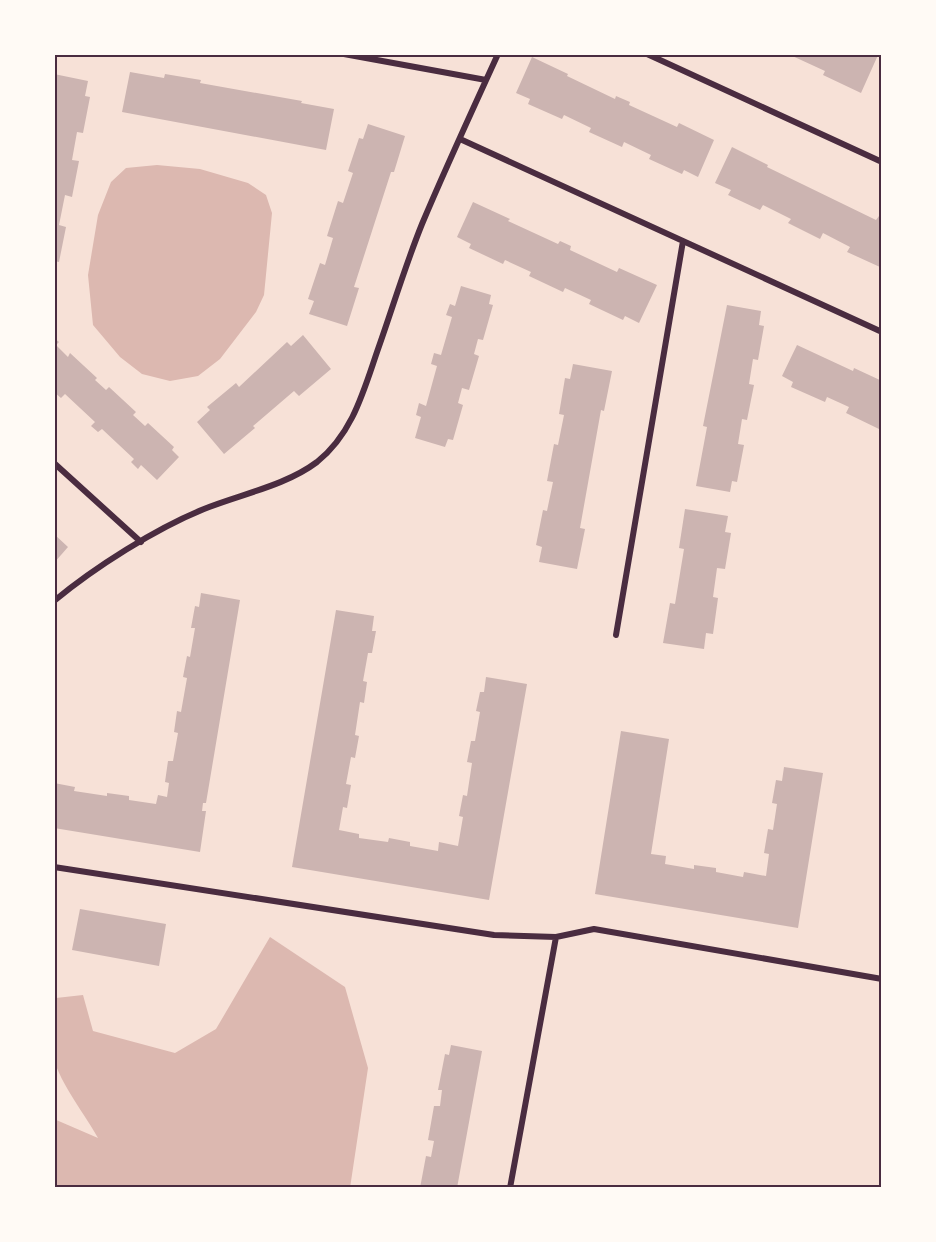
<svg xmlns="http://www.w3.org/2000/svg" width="936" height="1242" font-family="Jost,sans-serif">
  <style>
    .water { fill: #dcb8b0 }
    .building { fill: #ccb4b1 }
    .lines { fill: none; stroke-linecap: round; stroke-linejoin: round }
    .minor { stroke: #4a2c40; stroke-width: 6 }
    .neatline { fill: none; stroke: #4a2c40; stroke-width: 2 }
  </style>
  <rect width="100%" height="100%" fill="#f7e1d7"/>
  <!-- water -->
  <path class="water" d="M157 165 200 169 248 183 266 195 272 213 264 295 256 312 220 359 198 376 170 381 142 374 120 357 93 325 88 275 98 215 111 182 126 168Z
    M270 937 345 987 368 1068 350 1188H54V1119L98 1138C86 1116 60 1083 54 1059 51 1046 54 1011 56 998L83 995 93 1031 175 1053 216 1029Z"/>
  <!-- building -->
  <path class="building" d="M788 54H875L878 55 861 93 823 75 825 71Z
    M532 57 568 74 567 76 615 99 616 96 630 102 629 105 677 127 679 123 714 140 698 177 684 170 682 174 649 159 651 155 624 142 622 147 589 132 591 128 564 115 562 119 528 104 530 99 516 93Z
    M130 72 164 78 165 74 201 80 200 83 302 101 301 103 334 109 326 150 122 112Z
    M54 74 88 81 85 96 90 97 83 133 77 132 72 160 79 161 72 197 65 195 59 225 66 227 59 262 54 261Z
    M368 124 405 136 394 172H391L354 287 359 288 347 326 309 314 314 301 308 299 320 263 325 265 333 238 327 236 338 201 343 203 353 173 348 171 359 138 363 139Z
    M732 147 768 165 767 167 876 220 879 216 882 217V263L880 267 847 252 850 247 823 233 820 239 788 223 791 219 763 205 760 210 728 195 731 190 715 183Z
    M473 202 510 219 508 221 558 244 560 241 571 246 570 250 617 272 619 268 657 285 639 323 625 316 623 320 589 304 591 300 565 288 563 292 529 276 531 272 505 260 503 264 469 248 471 244 457 237Z
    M461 286 491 295 489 304 493 305 483 340 478 339 474 354 479 356 469 390 462 388 458 403 463 405 453 440 448 439 445 447 415 438 421 417 416 415 419 403 426 406 437 366 431 364 434 353 441 355 452 317 446 315 450 304 455 306Z
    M727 305 761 311 759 325 764 326 758 360 753 359 749 384 754 385 747 420 742 419 738 444 744 445 737 482 732 481 730 492 696 486 707 427 703 426Z
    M303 335 331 369 299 396 294 391 253 426 255 428 224 454 197 422 210 410 207 407 236 383 239 387 287 342 291 346Z
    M54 338 59 342 56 345 68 357 70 353 97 378 95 380 106 390 109 387 136 412 133 415 145 426 148 423 174 447 172 450 179 457 157 480 141 465 138 469 131 462 134 459 102 429 98 432 91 426 95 422 65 394 61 398 54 392Z
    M797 345 853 371 854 368 882 381V423L879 429 846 413 849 407 827 397 825 402 791 387 793 382 782 376Z
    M573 364 612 371 604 411 601 410 580 528 585 529 577 569 539 562 542 547 536 545 543 510 547 511 553 482 547 481 554 444 558 445 564 415 559 414 565 378 570 379Z
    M685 509 728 516 725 532 731 533 725 569 717 568 713 597 718 598 713 634 706 633 704 649 663 643 670 603 675 604 684 549 679 548Z
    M54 534 68 547 54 563Z
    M201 593 240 600 206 803H203L202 811H206L200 852 54 828V783L75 787 74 791 107 796V793L129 796V800L156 804 158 795 167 797 169 783 165 782 168 761H173L178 733 174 732 177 711 181 712 187 678 183 677 187 656 190 657 195 628H191L195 606 199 607Z
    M336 610 374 616 372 631H376L372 653H368L363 681 367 682 364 703 360 702 355 735 359 736 355 758 351 757 346 784 351 785 347 808 343 807 339 830 359 834V838L388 842 389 838 410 842V846L438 851 439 842 458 846 463 817 459 816 463 795 467 796 472 763 467 762 471 741H475L480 712 476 711 480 692H484L486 677 527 684 489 900 292 867Z
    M621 731 669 739 651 854 666 856 665 864 694 869V865L716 868V872L743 877 744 872 766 876 769 854 764 853 768 829 773 830 777 804 772 803 776 780 782 781 784 767 823 773 798 928 595 894Z
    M80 909 166 924 159 966 72 950Z
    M451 1045 482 1051 457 1188H420L426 1156 431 1157 434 1141 428 1140 434 1106H440L442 1090H438L445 1054 449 1055Z"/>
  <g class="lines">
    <!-- minor -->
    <path class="minor" d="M344 54 486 80
      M647 54 882 162
      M460 139 882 332
      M54 463 141 542
      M54 601C95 567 155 529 204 509 241 494 285 486 317 462 352 434 363 393 377 352 392 310 405 266 422 224 446 167 472 111 498 54
      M616 635 683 241
      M54 867 494 935 556 937 594 929 882 979
      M510 1188 556 937"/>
  </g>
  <!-- border -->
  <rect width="936" height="1242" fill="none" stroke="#fffaf5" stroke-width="111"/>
  <rect x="56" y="56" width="824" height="1130" class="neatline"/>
</svg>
